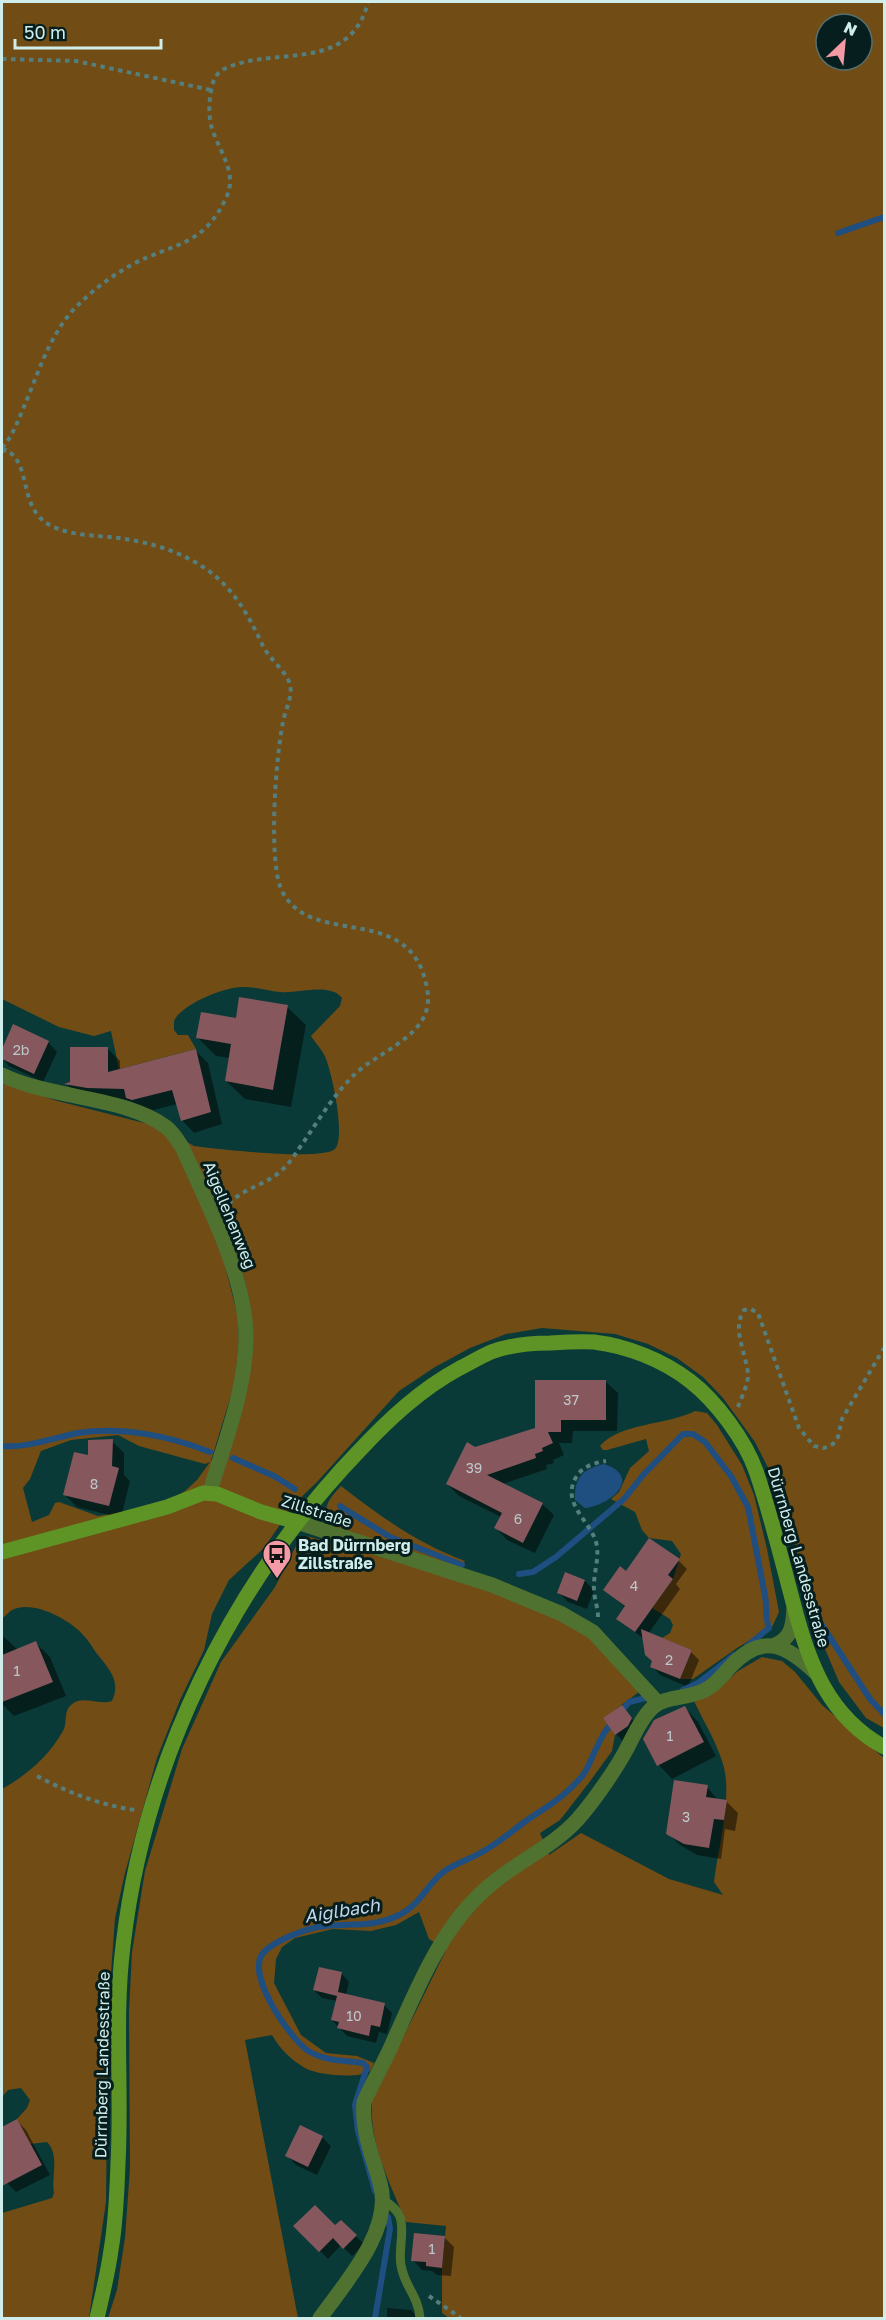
<svg xmlns="http://www.w3.org/2000/svg" width="886" height="2320" font-family="'Golos Text',sans-serif">
  <style>
    .green { fill: #714c15; fill-rule: evenodd }
    .water { fill: #1f4e80 }
    .shadow { fill: #0007 }
    .lines { fill: none; stroke-linecap: round; stroke-linejoin: round }
    .stream { stroke: #1f4e80; stroke-width: 6 }
    .building { fill: #86585d }
    .path { stroke: #557e7c; stroke-width: 4; stroke-dasharray: 4.5 4.5; stroke-linecap: butt }
    .lane { stroke: #507231; stroke-width: 9 }
    .street { stroke: #507231; stroke-width: 15 }
    .secondary { stroke: #5e9425; stroke-width: 15 }
    .labels { text-anchor: middle; stroke-width: 6; stroke-linejoin: round; paint-order: stroke }
    .number-label { font-size: 14px; fill: #bdc8c8 }
    .street-label { font-size: 16px; fill: #cfedeb; stroke: #061e1d }
    .poi-label { font-size: 16px; font-weight: bold; fill: #cfedeb; stroke: #061e1d; text-anchor: start }
    .water-label { font-size: 18px; font-style: italic; fill: #c2d5ec; stroke: #061e1d }
  </style>
  <rect width="100%" height="100%" fill="#0a3a38"/>
  <!-- green -->
  <path class="green" d="M2 2H884V1728L866 1718 839 1682 809 1611 788 1507 755 1442 723 1398 703 1377 677 1358 648 1344 615 1334 542 1328 506 1334 470 1348 435 1367 399 1391 317 1482 294 1504 264 1548 229 1580 212 1614 204 1650 180 1700 157 1758 125 1873 115 1918 108 2014 106 2202 89 2318H2V2213L52 2198 54 2193C51 2177 60 2155 47 2142L30 2144 17 2119 27 2108 30 2100 21 2088 8 2090 2 2097V1789C26 1776 49 1756 63 1731 68 1723 63 1712 71 1705 82 1694 99 1706 112 1701 121 1682 110 1670 98 1655 93 1649 90 1642 84 1636 71 1620 33 1599 12 1610 9 1612 5 1616 2 1619V1081L54 1100 148 1124 165 1134 176 1147 185 1164 223 1258 238 1317 239 1352 234 1385 211 1461 227 1460C239 1417 253 1372 252 1326 250 1267 212 1196 187 1142L194 1146C215 1149 323 1161 335 1149 346 1136 332 1074 326 1059 323 1050 316 1044 311 1036L340 1006 342 998C329 982 299 994 280 992 268 991 256 987 243 987 227 986 181 1004 174 1021 174 1023 174 1028 174 1030L178 1035H188L196 1049 119 1069 111 1031 94 1036 59 1027 2 999ZM826 24H862V60H826ZM118 1435 139 1446 205 1464 210 1462 197 1480 185 1491 169 1501 145 1508 98 1516 59 1502 55 1503 49 1515 32 1522 23 1488 30 1479 41 1451 71 1440Z
    M695 1411 707 1413 717 1425 742 1465 754 1495 767 1549 779 1612 772 1627 737 1648 693 1679H680L692 1650 662 1638 670 1633 673 1625 670 1619 652 1608 673 1579 681 1554 672 1541 649 1538 642 1530 635 1512 611 1499 619 1492 630 1468 649 1451 646 1439 607 1450H603L600 1446C619 1423 668 1425 695 1411Z
    M341 1486C383 1518 415 1542 465 1561L461 1569 344 1533C321 1515 321 1507 341 1486Z
    M306 1536 430 1570 483 1588 561 1620 592 1638 639 1692 604 1718 615 1735 612 1751 588 1784 560 1820 540 1833 549 1855 581 1833 669 1879 723 1895 714 1882C718 1847 733 1798 723 1764 717 1743 703 1720 694 1701L719 1688 738 1671 762 1657 782 1661 795 1672 822 1705 884 1758V2318H449L442 2313V2268L446 2226 406 2222C390 2183 369 2144 372 2101L446 1950 429 1939 419 1912 396 1925 371 1931 333 1929 295 1938 282 1947 276 1959 274 1983 301 2035 326 2053 357 2056 374 2063C372 2067 371 2072 366 2073 353 2078 317 2075 305 2068 291 2060 280 2049 272 2035L245 2040 298 2318H108L117 2290 125 2238 130 2168 129 2012 132 1952 145 1871 182 1749 221 1662 275 1587 298 1542Z"/>
  <!-- water -->
  <path class="water" d="M604 1464C643 1477 611 1505 585 1508L575 1500C574 1477 583 1469 604 1464Z"/>
  <!-- shadow -->
  <path class="shadow" d="M287 1007 306 1025 291 1107 245 1099 226 1081 230 1058 216 1056 198 1038 237 1020Z
    M14 1026 48 1042 57 1052 43 1082 9 1066 2 1058V1052Z
    M107 1048 120 1061V1070L196 1051 208 1063 222 1124 194 1133 182 1120 177 1104 146 1112 141 1110 131 1101 100 1100 78 1096 67 1084 71 1083Z
    M606 1382 618 1393 617 1431H573L572 1443H559L564 1455 553 1460 554 1463 546 1465 547 1469 503 1484 542 1504 554 1515 535 1553 507 1540 496 1528 501 1517 459 1496 447 1484 475 1448 537 1429Z
    M112 1441 124 1453V1475L130 1481 121 1518 77 1507 64 1494 89 1457Z
    M679 1561 687 1569 676 1584 680 1589 648 1634 691 1652 699 1660 688 1687 660 1675 652 1666 654 1662 644 1639 618 1619 626 1608 605 1590 627 1573Z
    M566 1574 585 1581 594 1590 587 1609 568 1602 559 1593Z
    M4 1637 18 1650 36 1643 50 1657 66 1696 14 1716 2 1704V1638Z
    M622 1707 640 1729 625 1743 616 1734Z
    M685 1708 698 1722 716 1756 672 1779 659 1765Z
    M707 1787 718 1800 726 1801 738 1813 735 1831 725 1829 721 1859 697 1855 680 1845 668 1833Z
    M342 1974 349 1982 346 1995 384 2005 392 2013 387 2034 379 2032 376 2043 347 2036 332 2020 337 2001 322 1998 314 1990Z
    M16 2120 26 2130 50 2175 16 2192 7 2183 2 2174V2129Z
    M322 2137 331 2146 317 2175 296 2165 287 2155Z
    M341 2222 364 2244 352 2256 341 2245 328 2259 295 2226 335 2228Z
    M445 2238 454 2247 451 2276 437 2275 432 2271 422 2270 413 2260Z
    M387 2308 411 2310 419 2318H387Z"/>
  <g class="lines">
    <!-- stream -->
    <path class="stream" d="M838 233 884 217
      M2 1446C27 1448 53 1438 78 1433 121 1426 170 1436 210 1452
      M233 1458 274 1476 295 1489
      M340 1506 390 1537 462 1565
      M519 1574 533 1572 556 1557 624 1499 643 1475 683 1434H693L705 1442 731 1476 748 1507 765 1596C767 1606 765 1618 769 1628L747 1646
      M814 1621 822 1625 870 1699 884 1714
      M683 1690 698 1683 734 1655
      M621 1712 629 1702 650 1697
      M375 2191 358 2131 355 2105 367 2067 363 2063C344 2060 328 2062 310 2052 291 2041 249 1979 261 1956 269 1942 309 1927 325 1926 353 1923 374 1928 401 1914 421 1904 428 1882 446 1870 457 1863 470 1859 482 1852 497 1844 510 1833 523 1823 546 1807 564 1798 583 1775 589 1767 592 1756 597 1747 601 1737 607 1728 614 1720
      M375 2318 390 2229 388 2217"/>
  </g>
  <!-- building -->
  <path class="building" d="M239 997 288 1005 273 1090 225 1081 231 1044 196 1038 201 1012 236 1018Z
    M13 1024 49 1041 34 1074 2 1059V1049Z
    M70 1047H108V1072L196 1049 211 1112 181 1121 172 1090 132 1100 126 1098 124 1089 87 1088 64 1084 70 1082Z
    M535 1380H606V1420H561V1432H548L553 1443 542 1448 543 1451 535 1454 536 1458 487 1475 543 1503 523 1543 494 1528 502 1513 446 1484 467 1442 475 1447 535 1428Z
    M113 1439 112 1466 119 1468 109 1506 63 1495 74 1452 88 1455V1440Z
    M649 1538 680 1559 668 1575 673 1579 635 1632 616 1619 625 1606 603 1590 620 1566 626 1571Z
    M565 1572 585 1580 577 1601 557 1593Z
    M641 1629 692 1650 680 1679 650 1667 652 1661 645 1655Z
    M36 1641 53 1682 2 1702V1655Z
    M622 1705 632 1718 628 1726 615 1735 603 1718Z
    M685 1706 704 1742 657 1766 643 1739 654 1720Z
    M674 1780 708 1785 706 1797 727 1800 724 1820 714 1819 709 1848 684 1844 666 1834Z
    M319 1967 342 1972 338 1992 385 2003 380 2027 371 2025 369 2036 337 2028 339 2022 331 2020 337 1996 313 1990Z
    M17 2119 42 2165 2 2186V2127Z
    M300 2125 323 2136 308 2167 285 2156Z
    M315 2205 335 2225 341 2220 357 2235 343 2249 333 2238 319 2252 293 2226Z
    M414 2233 445 2236 442 2268 426 2266V2262L411 2261Z"/>
  <g class="lines">
    <!-- path -->
    <path class="path" d="M2 59 76 61 211 90
      M2 448C12 437 17 423 23 409 38 374 50 332 78 305 94 289 113 275 133 264 173 243 203 247 226 198 239 172 217 149 211 125 209 116 209 107 210 98 211 91 212 82 216 76 223 67 234 65 244 62 293 51 352 65 368 2
      M2 451 6 450C32 463 18 506 48 524 68 536 95 535 118 538 149 542 180 551 206 569 233 588 248 614 262 644 268 658 286 671 290 684 293 697 285 710 283 722 276 755 267 866 283 893 312 945 396 907 422 970 426 982 430 996 427 1008 421 1038 376 1054 355 1074 335 1093 320 1118 305 1140 297 1151 291 1162 281 1171 264 1186 240 1189 226 1207
      M738 1407C741 1398 748 1385 748 1375 747 1354 731 1330 744 1310L751 1309 758 1313 799 1428 814 1446 824 1448 833 1444 838 1437 842 1419 884 1348
      M598 1617C598 1606 593 1596 594 1585 594 1571 600 1556 596 1542 590 1521 562 1504 575 1479 581 1467 593 1463 606 1461
      M37 1776C69 1793 100 1805 135 1810
      M429 2296 461 2318"/>
    <!-- lane -->
    <path class="lane" d="M383 2200C390 2204 397 2209 400 2217 405 2231 398 2250 401 2265 404 2286 418 2295 420 2318"/>
    <!-- street -->
    <path class="street" d="M2 1075C51 1099 124 1096 166 1127 174 1133 178 1141 183 1149 208 1205 247 1279 246 1340 245 1392 224 1443 210 1492
      M297 1522 492 1585 562 1614 593 1632 658 1703
      M775 1645C792 1638 793 1625 794 1608
      M320 2318C345 2283 394 2229 380 2183 373 2157 361 2130 364 2102 372 2084 382 2066 390 2049 415 1994 440 1927 488 1887 516 1862 553 1847 578 1819 593 1802 614 1772 625 1752 633 1738 639 1721 651 1709 664 1695 689 1699 705 1690 717 1684 723 1674 732 1665 764 1632 787 1646 816 1673"/>
    <!-- secondary -->
    <path class="secondary" d="M2 1552 167 1507 203 1493 217 1494 261 1512 297 1522
      M97 2318C102 2296 108 2273 111 2250 116 2222 117 2192 118 2163 122 2091 114 2018 123 1946 144 1762 231 1584 359 1451 389 1419 421 1389 460 1368 470 1363 480 1357 491 1352 510 1345 530 1343 550 1343 565 1342 580 1341 594 1342 627 1346 663 1360 690 1381 716 1401 745 1440 756 1471 771 1515 782 1561 794 1606 809 1664 829 1717 884 1747"/>
  </g>
  <!-- icons -->
  <defs>
    <g id="bus-pin" transform="scale(1.5)"><path d="M0 17L-7.5 6A9.5 9.5 0 1 1 7.5 6Z" fill="#f49aa5" stroke="#061e1d"/><path d="M-5-6H5V4H4V6H2V4H-2V6H-4V4H-5ZM-3.5-4V0h7V-4ZM-3.5 1.2v1.5H-2V1.2ZM2 1.2v1.5H3.5V1.2Z" fill="#111"/></g>
  </defs>
  <g fill-rule="evenodd">
    <use href="#bus-pin" x="277" y="1554"/>
  </g>
  <g class="labels">
    <!-- number labels -->
    <g class="number-label">
      <text x="21" y="1055">2b</text>
      <text x="571" y="1405">37</text>
      <text x="474" y="1473">39</text>
      <text x="94" y="1489">8</text>
      <text x="518" y="1524">6</text>
      <text x="634" y="1591">4</text>
      <text x="669" y="1665">2</text>
      <text x="17" y="1676">1</text>
      <text x="670" y="1741">1</text>
      <text x="686" y="1822">3</text>
      <text x="354" y="2021">10</text>
      <text x="432" y="2254">1</text>
    </g>
    <!-- street labels -->
    <g class="street-label">
      <text transform="translate(230 1215) rotate(68)" y="6">Aigellehenweg</text>
      <text transform="translate(317 1511) rotate(18)" y="6">Zillstraße</text>
      <text transform="translate(799 1557) rotate(74)" y="6">Dürrnberg Landesstraße</text>
      <text transform="translate(102 2065) rotate(-89)" y="6">Dürrnberg Landesstraße</text>
    </g>
    <!-- poi labels -->
    <g class="poi-label">
      <text x="298" y="1551">Bad Dürrnberg<tspan x="298" dy="18">Zillstraße</tspan></text>
    </g>
    <!-- water labels -->
    <g class="water-label">
      <text transform="translate(342 1911) rotate(-9)" y="6">Aiglbach</text>
    </g>
  </g>
  <!-- border -->
  <rect width="886" height="2320" fill="none" stroke="#cfedeb" stroke-width="6"/>
  <!-- north arrow -->
  <g transform="translate(844 42) rotate(26)"><circle r="28" fill="#061e1d" stroke="#56716f" stroke-width="1.5"/>
  <path d="M0-4.5L10 22L0 15L-10 22Z" fill="#f49aa5"/>
  <text y="-9" font-size="16" font-weight="bold" text-anchor="middle" fill="#cfedeb">N</text>
  </g>
  <!-- scale -->
  <path d="M15 39v9h146v-9" fill="none" stroke="#cfedeb" stroke-width="3"/>
  <text x="24" y="39" font-size="18" fill="#cfedeb" stroke="#061e1d" stroke-width="4.5" paint-order="stroke">50 m</text>
</svg>
